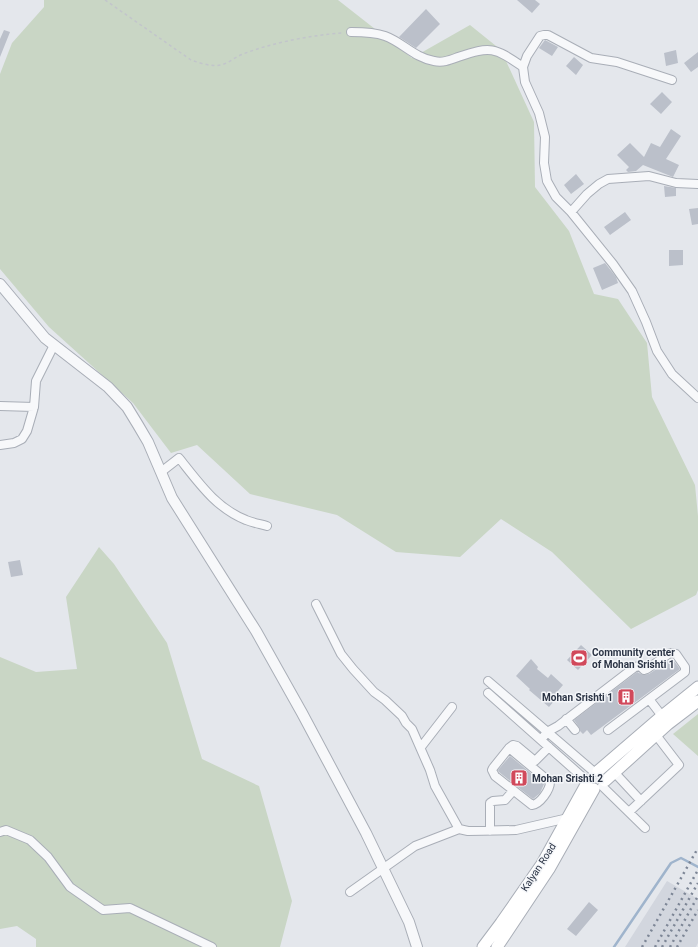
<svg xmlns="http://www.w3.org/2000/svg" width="698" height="947" font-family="Roboto,sans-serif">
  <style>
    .built { fill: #d2d6de }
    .green { fill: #c9d6c5 }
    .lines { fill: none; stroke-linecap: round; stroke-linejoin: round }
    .stream { stroke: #9fb4cc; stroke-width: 2.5 }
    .building { fill: #bbc0ca }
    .minor-casing { stroke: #a9aeb7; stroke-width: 10 }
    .tertiary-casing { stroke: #a9aeb7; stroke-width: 12 }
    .secondary-casing { stroke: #a9aeb7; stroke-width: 13 }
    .path { stroke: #c2c5cb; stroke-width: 1.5; stroke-dasharray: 3 3; stroke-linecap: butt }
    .minor { stroke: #f7f8fa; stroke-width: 8 }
    .tertiary { stroke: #f7f8fa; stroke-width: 10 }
    .secondary { stroke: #fff; stroke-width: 11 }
    .rail { stroke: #7d8696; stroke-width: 2.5; stroke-dasharray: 2 4; stroke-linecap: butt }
    .labels { text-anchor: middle; stroke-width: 3; stroke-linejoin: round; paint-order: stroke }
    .poi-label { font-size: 10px; font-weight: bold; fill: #2b3445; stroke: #f4f6f9; text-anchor: start }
    .street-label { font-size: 10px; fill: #2b3445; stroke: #f4f6f9 }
  </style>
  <rect width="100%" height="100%" fill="#e4e7ec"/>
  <!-- built -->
  <path class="built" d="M667 881 698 899V943L696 947H625Z"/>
  <!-- green -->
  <path class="green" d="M44 0H338L412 58 470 25 501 50 534 122 535 187 569 231 594 294 618 299 647 343 652 397 695 485 698 516V590L696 595 631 629 552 552 501 519 460 557 396 552 337 515 250 494 197 445 171 453 133 403 49 327 0 269V74L12 43 44 7Z
    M99 547 114 564 167 643 202 759 259 786 292 901 280 947H36V939L17 926 0 929V657L36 672 77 669 66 597Z
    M698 714V756L673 734Z"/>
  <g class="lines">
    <!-- stream -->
    <path class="stream" d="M614 947 671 863 681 858 698 867"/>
  </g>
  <!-- building -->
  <path class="building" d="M517 0H535L540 4 532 13Z
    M426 9 440 24 416 48 399 37Z
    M4 30 10 32 0 57V39Z
    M545 40 558 47 552 56 539 48Z
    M676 50 678 63 666 66 664 53Z
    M698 52V67L691 72 684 63Z
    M574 57 583 65 576 75 566 66Z
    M662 92 672 102 661 114 650 104Z
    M671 129 681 136 666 159 679 165 673 177 643 165 636 171 628 172 626 170 629 167 617 155 630 143 644 157 651 143 660 147Z
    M576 174 584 184 571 194 564 185Z
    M664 186 676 188V196L665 197Z
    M698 208V224L692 225 689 209Z
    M625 212 631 220 610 235 604 227Z
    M669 250H683V265L669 266Z
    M605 263 616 277 618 283 602 290 593 268Z
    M20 560 23 575 11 577 8 562Z
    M581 645 592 655 578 670 567 660Z
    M531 659 538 667 537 669 548 678 551 674 563 685 557 692 560 694 549 707 529 690 530 689 516 676Z
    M670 660 672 662 674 661 680 669 591 735 587 730 583 734 580 731 579 727 574 720 637 672 643 675 649 674Z
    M510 756 544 784 540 793 533 799 499 772 498 770Z
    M589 902 598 910 576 936 567 929Z"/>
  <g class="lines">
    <!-- minor casing -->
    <g class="minor-casing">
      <path id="minor" d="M351 32C362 32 374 32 385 36 402 42 415 58 434 61 443 63 450 60 458 57 491 46 494 47 523 67
        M672 80 617 62 591 58 548 35H544L540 36 527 56 523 67 525 82 539 113 545 137 544 163 547 181 556 197 571 212 613 264 632 291 646 322 657 351 672 374 698 398
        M571 212 587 194 599 184 608 179 649 176 676 183 698 184
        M0 406 34 407
        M0 445 14 443 22 439 27 431 34 407 36 381 54 345
        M161 472 179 458C199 483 216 508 246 520 253 523 260 524 267 526
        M316 604 341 654 353 669 374 692 385 700 402 716 406 723 412 729 430 770 435 786 459 829
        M488 681 593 771
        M488 693 587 781
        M649 699 662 716
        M566 719 575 730
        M541 740 547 732 558 726 635 667 640 666 644 670 647 669 670 653 676 654 685 667V672L608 730
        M421 747 452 707
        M509 748 550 782C550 790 540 804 532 805L495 776 492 770 493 768 509 748 513 745 517 746 535 761 549 747
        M614 772 641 801
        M602 786 645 828
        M629 812 679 765 656 735
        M490 831V803L493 801 505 800 513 791
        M0 832 6 830 30 840 48 857 70 887 103 910 130 908 212 947
        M350 892 415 846 459 829 468 831 516 830 568 818H570"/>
    </g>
    <!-- tertiary casing -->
    <g class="tertiary-casing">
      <path id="tertiary" d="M0 284 45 338 108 387 127 407 138 425 148 442 172 498 256 631 302 713 366 833 409 922 417 947"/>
    </g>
    <!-- secondary casing -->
    <g class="secondary-casing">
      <path id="secondary" d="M598 771 662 716 698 687
        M605 781 668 724 698 701
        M483 947 501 923 542 864 587 783
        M497 947 549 869 594 789"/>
    </g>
    <!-- path -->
    <path class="path" d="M105 0 191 60C200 63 211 67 221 65 229 63 235 57 243 54 271 43 312 35 342 33"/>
    <!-- minor -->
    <use href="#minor" class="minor"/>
    <!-- tertiary -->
    <use href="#tertiary" class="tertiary"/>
    <!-- secondary -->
    <use href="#secondary" class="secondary"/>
    <!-- rail -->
    <path class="rail" d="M642 947 698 848
      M655 947 698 870
      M662 947 698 883
      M670 947 698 896
      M677 947 698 910"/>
  </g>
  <!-- icons -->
  <defs>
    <g id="stadium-square" transform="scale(0.9)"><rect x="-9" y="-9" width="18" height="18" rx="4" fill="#d1495b" stroke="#f4f6f9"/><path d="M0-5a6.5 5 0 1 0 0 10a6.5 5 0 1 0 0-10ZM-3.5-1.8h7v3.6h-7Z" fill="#fff"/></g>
    <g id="building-square" transform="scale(0.9)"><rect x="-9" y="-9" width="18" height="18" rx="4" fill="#d1495b" stroke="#f4f6f9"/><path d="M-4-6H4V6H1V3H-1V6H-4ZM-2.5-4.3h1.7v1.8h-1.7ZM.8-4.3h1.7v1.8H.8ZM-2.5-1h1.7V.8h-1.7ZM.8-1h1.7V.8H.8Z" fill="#fff"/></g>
  </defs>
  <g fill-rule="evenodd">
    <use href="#stadium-square" x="579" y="658"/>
    <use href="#building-square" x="626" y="697"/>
    <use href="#building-square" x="519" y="778"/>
  </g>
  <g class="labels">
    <!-- poi labels -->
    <g class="poi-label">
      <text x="592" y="656">Community center<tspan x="592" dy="12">of Mohan Srishti 1</tspan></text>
      <text x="613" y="701" text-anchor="end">Mohan Srishti 1</text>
      <text x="532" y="782">Mohan Srishti 2</text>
    </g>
    <!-- street labels -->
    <g class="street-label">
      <text transform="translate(538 867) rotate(-57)" y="4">Kalyan Road</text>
    </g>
  </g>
</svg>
